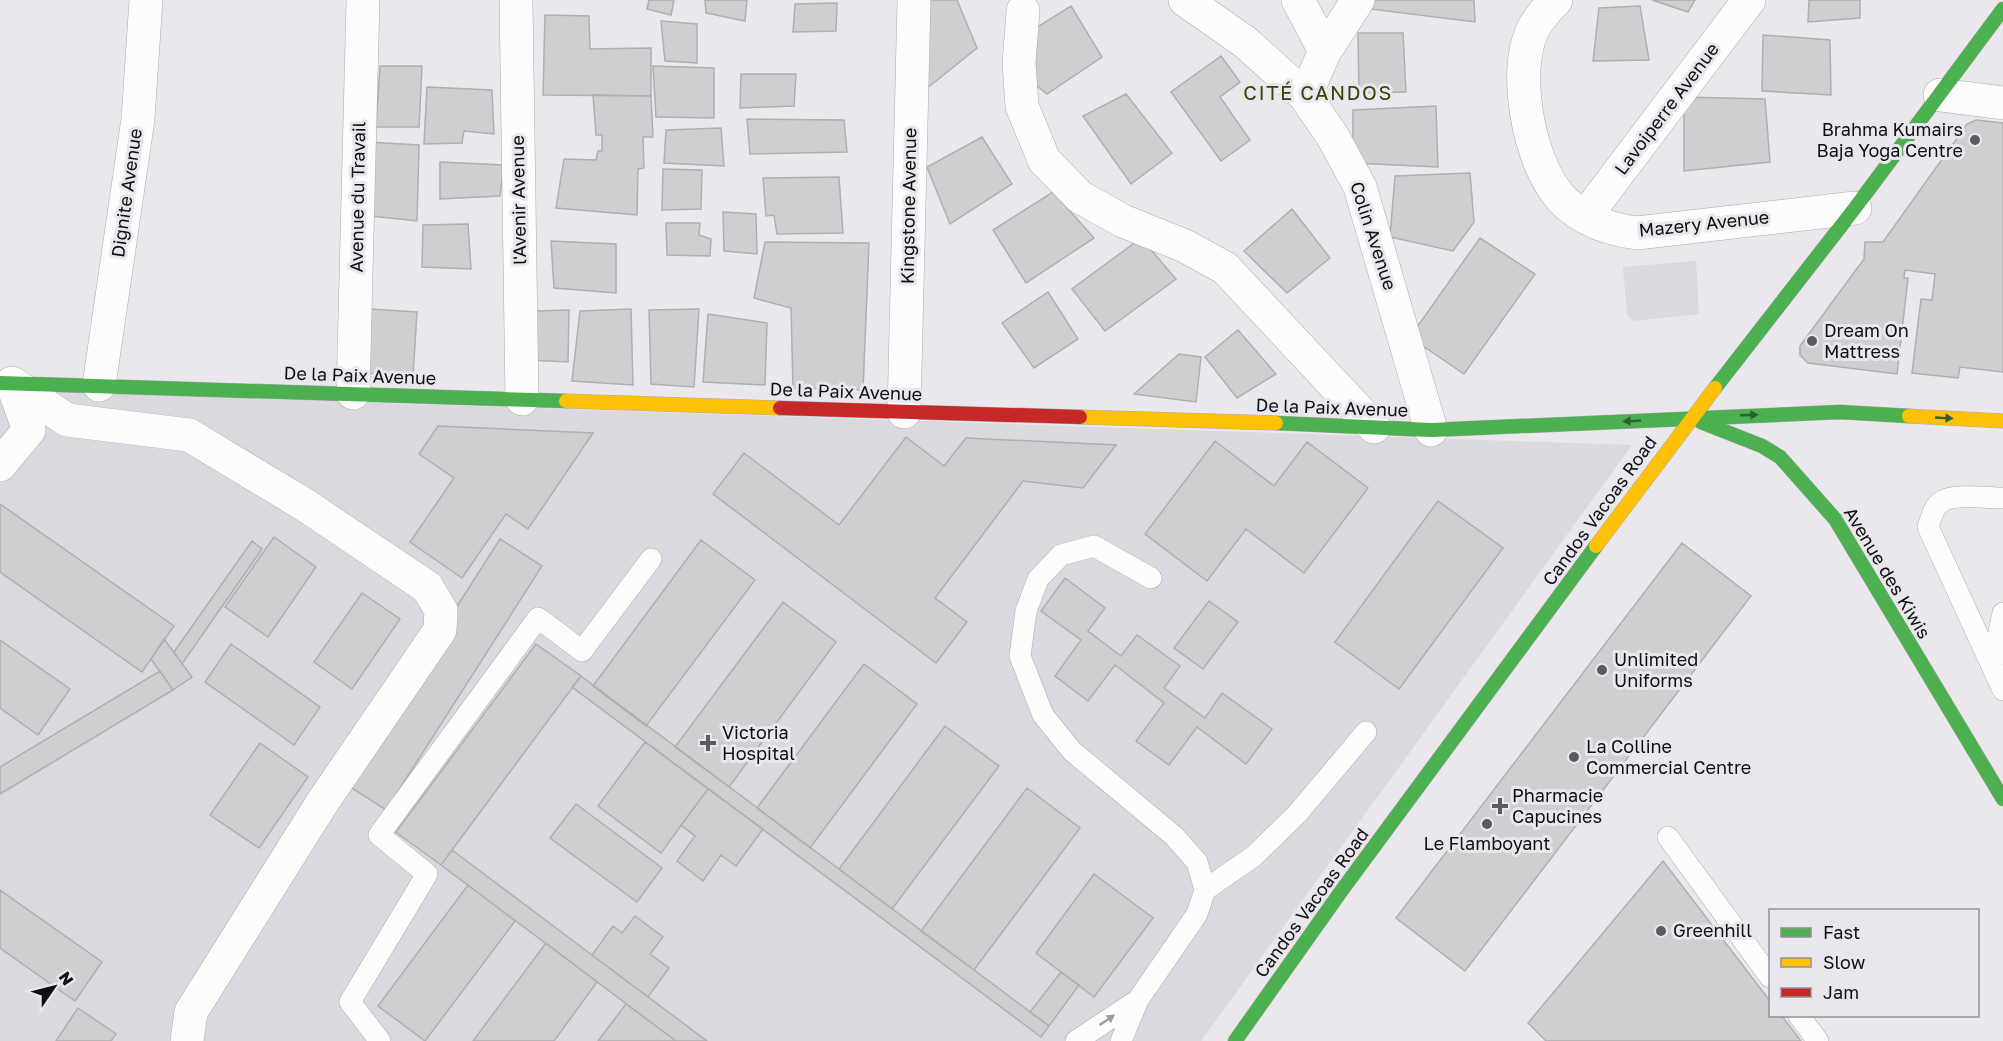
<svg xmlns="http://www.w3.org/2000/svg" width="2003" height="1041" font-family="'Golos Text',sans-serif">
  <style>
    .built { fill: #dbd8e0 }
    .building { fill: #cfced0; stroke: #afaeb1; stroke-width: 1.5 }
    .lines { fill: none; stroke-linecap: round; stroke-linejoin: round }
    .lane-casing { stroke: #abaaac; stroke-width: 22 }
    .street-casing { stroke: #abaaac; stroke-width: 34 }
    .fast-casing { stroke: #abaaac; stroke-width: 15 }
    .slow-casing { stroke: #abaaac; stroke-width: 15 }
    .jam-casing { stroke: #abaaac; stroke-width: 15 }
    .lane { stroke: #fcfcfc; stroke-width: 21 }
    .street { stroke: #fcfcfc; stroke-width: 33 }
    .fast { stroke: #4caf50; stroke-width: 14 }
    .slow { stroke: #ffc107; stroke-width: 14 }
    .jam { stroke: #c62828; stroke-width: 14 }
    .oneway { fill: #2e5f30 }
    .oneway2 { fill: #9d9d9e }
    .poi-dot { fill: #5c5b5e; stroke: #e9e7ed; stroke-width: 2 }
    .labels { text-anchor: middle; stroke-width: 6; stroke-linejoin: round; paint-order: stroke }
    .street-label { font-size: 18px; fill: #0f0f11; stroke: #e9e7ed }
    .poi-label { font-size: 18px; fill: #0f0f11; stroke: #e9e7ed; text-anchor: start }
    .neighbourhood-label { font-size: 20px; letter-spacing: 1.5px; fill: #394205; stroke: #e9e7ed }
  </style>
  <rect width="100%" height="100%" fill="#eae8ec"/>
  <!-- built -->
  <path class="built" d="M1696 261 1699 314 1634 321 1627 315 1623 267Z
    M0 390 1632 445 1201 1041H0Z"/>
  <!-- building -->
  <path class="building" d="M649 0H674L671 15 647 9Z
    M705 0H747L745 21 706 13Z
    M925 0H957L977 48 926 89Z
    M1367 0H1474L1475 22 1362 8Z
    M1652 0H1695L1688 12Z
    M1809 0H1860V18L1808 22Z
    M837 3 836 31 793 32 795 4Z
    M1071 6 1102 57 1047 94 1037 86 1026 34Z
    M1640 6 1649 60 1593 61 1599 8Z
    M545 15 589 16 590 49 651 48V96L543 95Z
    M661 21 697 24V63L665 61Z
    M1358 33H1403L1406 92 1359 93Z
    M1763 35 1830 40 1831 95 1762 91Z
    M1221 56 1240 82 1220 97 1250 140 1221 161 1171 92Z
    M380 66H422L419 127H376Z
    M653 66 714 68V118L656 117Z
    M741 74H796L794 106 740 108Z
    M427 87 492 90 494 134 464 131 462 143 424 144Z
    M1126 94 1172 153 1131 184 1083 116Z
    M593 95 651 96 653 137H643L644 168 638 169 637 215 556 208 564 159 596 160 598 151H602V135H596Z
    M1684 97 1765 99 1770 162 1684 171Z
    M1436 106 1438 167 1353 163V110Z
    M747 119 844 120 847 152 750 154Z
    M1976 120 2003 123V372L1960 367 1958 378 1912 373 1921 299 1932 300 1935 274 1905 270 1904 278H1908L1897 374 1808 363 1800 355V346L1864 259 1865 242H1883L1967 124Z
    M721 128 724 166 664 163 666 130Z
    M982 137 1012 184 950 224 927 167Z
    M368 142 419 145 417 221 362 215Z
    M440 162 504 165 500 196 440 199Z
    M663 169 702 170 701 209 662 210Z
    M1470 173 1474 222 1453 251 1390 237 1395 176Z
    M839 177 843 233 777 234 774 215 766 216 763 178Z
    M1053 192 1094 238 1026 283 993 230Z
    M1292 209 1330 258 1287 293 1244 251Z
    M723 212 756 214 757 254 724 251Z
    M666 223H700L699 235 711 239 710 256 667 255Z
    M468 224 471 269 422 267 423 225Z
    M1141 238 1176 279 1105 331 1072 289Z
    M1480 238 1535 274 1464 374 1410 337Z
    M551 241 616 244V293L554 288Z
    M765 242 869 243 863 390 793 388 791 308 754 298Z
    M1048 292 1078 339 1034 368 1002 323Z
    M370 309 417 312 413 376 365 373Z
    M631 309 633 385 572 381 580 311Z
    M699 309 694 387 651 384 649 310Z
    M569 310 568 362 530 360 535 311Z
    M708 314 767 323 765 385 703 382Z
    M1238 330 1276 374 1237 398 1205 357Z
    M1179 354 1201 357 1196 402 1134 394Z
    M438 426 593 433 528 529 506 514 462 578 410 542 454 478 419 454Z
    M906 437 944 466 966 438 1116 445 1083 488 1023 481 935 598 967 622 936 663 713 494 744 453 839 525Z
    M1215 441 1274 486 1307 442 1368 488 1304 573 1246 529 1207 581 1145 534Z
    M1438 501 1503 548 1399 689 1335 642Z
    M0 504 174 626 142 672 0 572Z
    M274 537 316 567 268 637 225 607Z
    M500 539 542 566 386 810 344 783Z
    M701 540 755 580 646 726 593 686Z
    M252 541 262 549 182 664 174 652Z
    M1682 543 1751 596 1465 971 1396 918Z
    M1065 578 1105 608 1088 631 1121 656 1137 635 1180 666 1164 688 1205 718 1222 693 1272 729 1246 764 1197 727 1169 765 1136 741 1164 703 1115 665 1088 701 1055 676 1081 640 1041 611Z
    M362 593 400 619 352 689 314 662Z
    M1209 601 1238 622 1203 669 1174 648Z
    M783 602 836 642 729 787 675 747Z
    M164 639 192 677 173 690 151 659Z
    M0 640 70 689 38 735 0 708Z
    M231 644 320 707 294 745 205 682Z
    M536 644 581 676 441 865 396 832Z
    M864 664 917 704 810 848 757 808Z
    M160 671 173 690 0 794V767Z
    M581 676 1049 1026 1041 1037 572 687Z
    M945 726 999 766 892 909 839 869Z
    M645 742 708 789 661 853 598 806Z
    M260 743 308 777 259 848 210 815Z
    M1027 788 1080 828 974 970 921 931Z
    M708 789 763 829 736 866 721 855 703 881 677 861 695 836 681 825Z
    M576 804 662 868 637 902 550 838Z
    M452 850 592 955 707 1041H676L441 865Z
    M1663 861 1770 1001V1016H1782L1801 1041H1546L1528 1023Z
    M1094 874 1153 918 1094 997 1036 953Z
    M468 885 515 921 425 1041 378 1006Z
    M0 890 102 962 75 1001 0 948Z
    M635 916 663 937 650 954 669 968 648 997 592 955 613 926 622 933Z
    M546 943 597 982 554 1041H473Z
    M1061 972 1079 985 1049 1026 1030 1012Z
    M626 1004 676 1041H598Z
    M78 1008 116 1034 111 1041H56Z"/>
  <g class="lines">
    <!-- lane casing -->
    <g class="lane-casing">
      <path id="lane" d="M2003 498C1989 498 1952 493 1941 502 1933 507 1931 519 1928 527L2003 690
        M1992 665 2003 613
        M1668 837 1770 977
        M1205 890 1254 856 1297 814 1366 732
        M1799 1016 1818 1041
        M380 1041 350 1002 427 874 379 835 538 618 582 651 651 559
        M1076 1041 1138 1000
        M1121 1041 1138 1000 1197 914 1205 890 1197 862 1174 836 1072 751 1043 715 1020 656 1026 611 1038 579 1061 555 1094 546 1151 578"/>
    </g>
    <!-- street casing -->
    <g class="street-casing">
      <path id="street" d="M516 0 522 399
        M1185 0 1245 42 1305 96 1333 137 1360 187 1431 430
        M1298 0 1325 51 1305 96
        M1556 0C1548 8 1538 19 1533 29 1513 71 1528 152 1554 189 1573 217 1606 229 1637 233L1855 208
        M1023 11 1019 63 1022 106 1044 160 1080 197 1123 221 1185 246 1225 268 1374 427
        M1325 51 1358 0
        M1940 95 2003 103
        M1585 217 1749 0
        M12 383 67 420 189 435 305 505 427 587 441 610 440 630 322 803 191 1012 187 1041
        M99 385 138 119 146 0
        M353 393 363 0
        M904 412 914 0
        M0 465 29 430 12 383"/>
    </g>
    <!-- fast casing -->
    <g class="fast-casing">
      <path id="fast" d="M0 383 566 401
        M1715 388 1855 208 2003 9
        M1701 422 1762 446 1780 457 1835 519 2003 799
        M1276 423 1431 430 1840 412 1909 416
        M1235 1041 1342 890 1596 546"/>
    </g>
    <!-- slow casing -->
    <g class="slow-casing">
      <path id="slow" d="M566 401 780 408
        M1909 416 2003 421
        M1080 417 1276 423
        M1596 546 1715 388"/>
    </g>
    <!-- jam casing -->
    <g class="jam-casing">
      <path id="jam" d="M780 408 1080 417"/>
    </g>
    <!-- lane -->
    <use href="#lane" class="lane"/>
    <!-- street -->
    <use href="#street" class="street"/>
    <!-- fast -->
    <use href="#fast" class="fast"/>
    <!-- slow -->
    <use href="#slow" class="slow"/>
    <!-- jam -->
    <use href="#jam" class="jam"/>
  </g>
  <!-- one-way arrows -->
  <defs><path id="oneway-solid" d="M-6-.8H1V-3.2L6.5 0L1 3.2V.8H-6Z" transform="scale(1.5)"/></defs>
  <g class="oneway">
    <use href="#oneway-solid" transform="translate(1749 415) rotate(-2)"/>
    <use href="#oneway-solid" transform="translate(1944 418) rotate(3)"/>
    <use href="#oneway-solid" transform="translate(1632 421) rotate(177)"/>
  </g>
  <use class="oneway2" href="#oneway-solid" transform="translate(1107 1020) rotate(-34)"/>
  <!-- markers -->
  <g class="poi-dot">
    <circle cx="1975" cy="140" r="6"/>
    <circle cx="1812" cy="341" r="6"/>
    <circle cx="1602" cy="670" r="6"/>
    <path d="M705 734h6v6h6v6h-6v6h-6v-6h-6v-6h6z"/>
    <circle cx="1574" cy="757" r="6"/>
    <path d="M1497 797h6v6h6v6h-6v6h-6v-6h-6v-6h6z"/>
    <circle cx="1487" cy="824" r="6"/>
    <circle cx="1661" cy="931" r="6"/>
  </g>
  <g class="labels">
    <!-- street labels -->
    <g class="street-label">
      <text transform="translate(1667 109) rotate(-53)" y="6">Lavoiperre Avenue</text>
      <text transform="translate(127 193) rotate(-82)" y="6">Dignite Avenue</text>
      <text transform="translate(358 197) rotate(-89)" y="6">Avenue du Travail</text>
      <text transform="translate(519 200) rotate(-91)" y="6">l'Avenir Avenue</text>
      <text transform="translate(909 206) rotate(-89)" y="6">Kingstone Avenue</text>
      <text transform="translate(1704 224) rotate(-6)" y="6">Mazery Avenue</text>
      <text transform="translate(1373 236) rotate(72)" y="6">Colin Avenue</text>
      <text transform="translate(360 376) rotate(2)" y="6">De la Paix Avenue</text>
      <text transform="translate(846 392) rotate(2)" y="6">De la Paix Avenue</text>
      <text transform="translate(1332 408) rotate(2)" y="6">De la Paix Avenue</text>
      <text transform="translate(1600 511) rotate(-54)" y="6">Candos Vacoas Road</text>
      <text transform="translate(1887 573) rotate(59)" y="6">Avenue des Kiwis</text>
      <text transform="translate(1312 903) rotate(-54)" y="6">Candos Vacoas Road</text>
    </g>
    <!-- poi labels -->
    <g class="poi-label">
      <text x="1963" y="136" text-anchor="end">Brahma Kumairs<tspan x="1963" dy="21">Baja Yoga Centre</tspan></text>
      <text x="1824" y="337">Dream On<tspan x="1824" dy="21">Mattress</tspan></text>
      <text x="1614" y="666">Unlimited<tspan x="1614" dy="21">Uniforms</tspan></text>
      <text x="722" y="739">Victoria<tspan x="722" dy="21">Hospital</tspan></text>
      <text x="1586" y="753">La Colline<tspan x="1586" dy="21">Commercial Centre</tspan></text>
      <text x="1512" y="802">Pharmacie<tspan x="1512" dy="21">Capucines</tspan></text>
      <text x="1487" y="850" text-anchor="middle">Le Flamboyant</text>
      <text x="1673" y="937">Greenhill</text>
    </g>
    <!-- neighbourhood labels -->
    <g class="neighbourhood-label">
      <text x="1318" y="100">CITÉ CANDOS</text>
    </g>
  </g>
  <!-- legend -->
  <rect x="1769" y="909" width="210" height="108" fill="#e9e7ed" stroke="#929195" stroke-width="1.5"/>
  <rect x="1781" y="928" width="30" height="9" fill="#4caf50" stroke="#929195" stroke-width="1.5"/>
  <text x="1823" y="939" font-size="18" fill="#0f0f11">Fast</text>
  <rect x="1781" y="958" width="30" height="9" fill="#ffc107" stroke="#929195" stroke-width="1.5"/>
  <text x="1823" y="969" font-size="18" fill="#0f0f11">Slow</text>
  <rect x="1781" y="988" width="30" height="9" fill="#c62828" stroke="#929195" stroke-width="1.5"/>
  <text x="1823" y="999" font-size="18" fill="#0f0f11">Jam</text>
  <!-- north arrow -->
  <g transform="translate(54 987) rotate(55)" stroke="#e9e7ed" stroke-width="4.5" paint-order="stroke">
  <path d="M0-4.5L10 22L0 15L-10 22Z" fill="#0f0f11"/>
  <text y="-9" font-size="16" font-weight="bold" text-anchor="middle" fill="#0f0f11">N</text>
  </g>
</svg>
